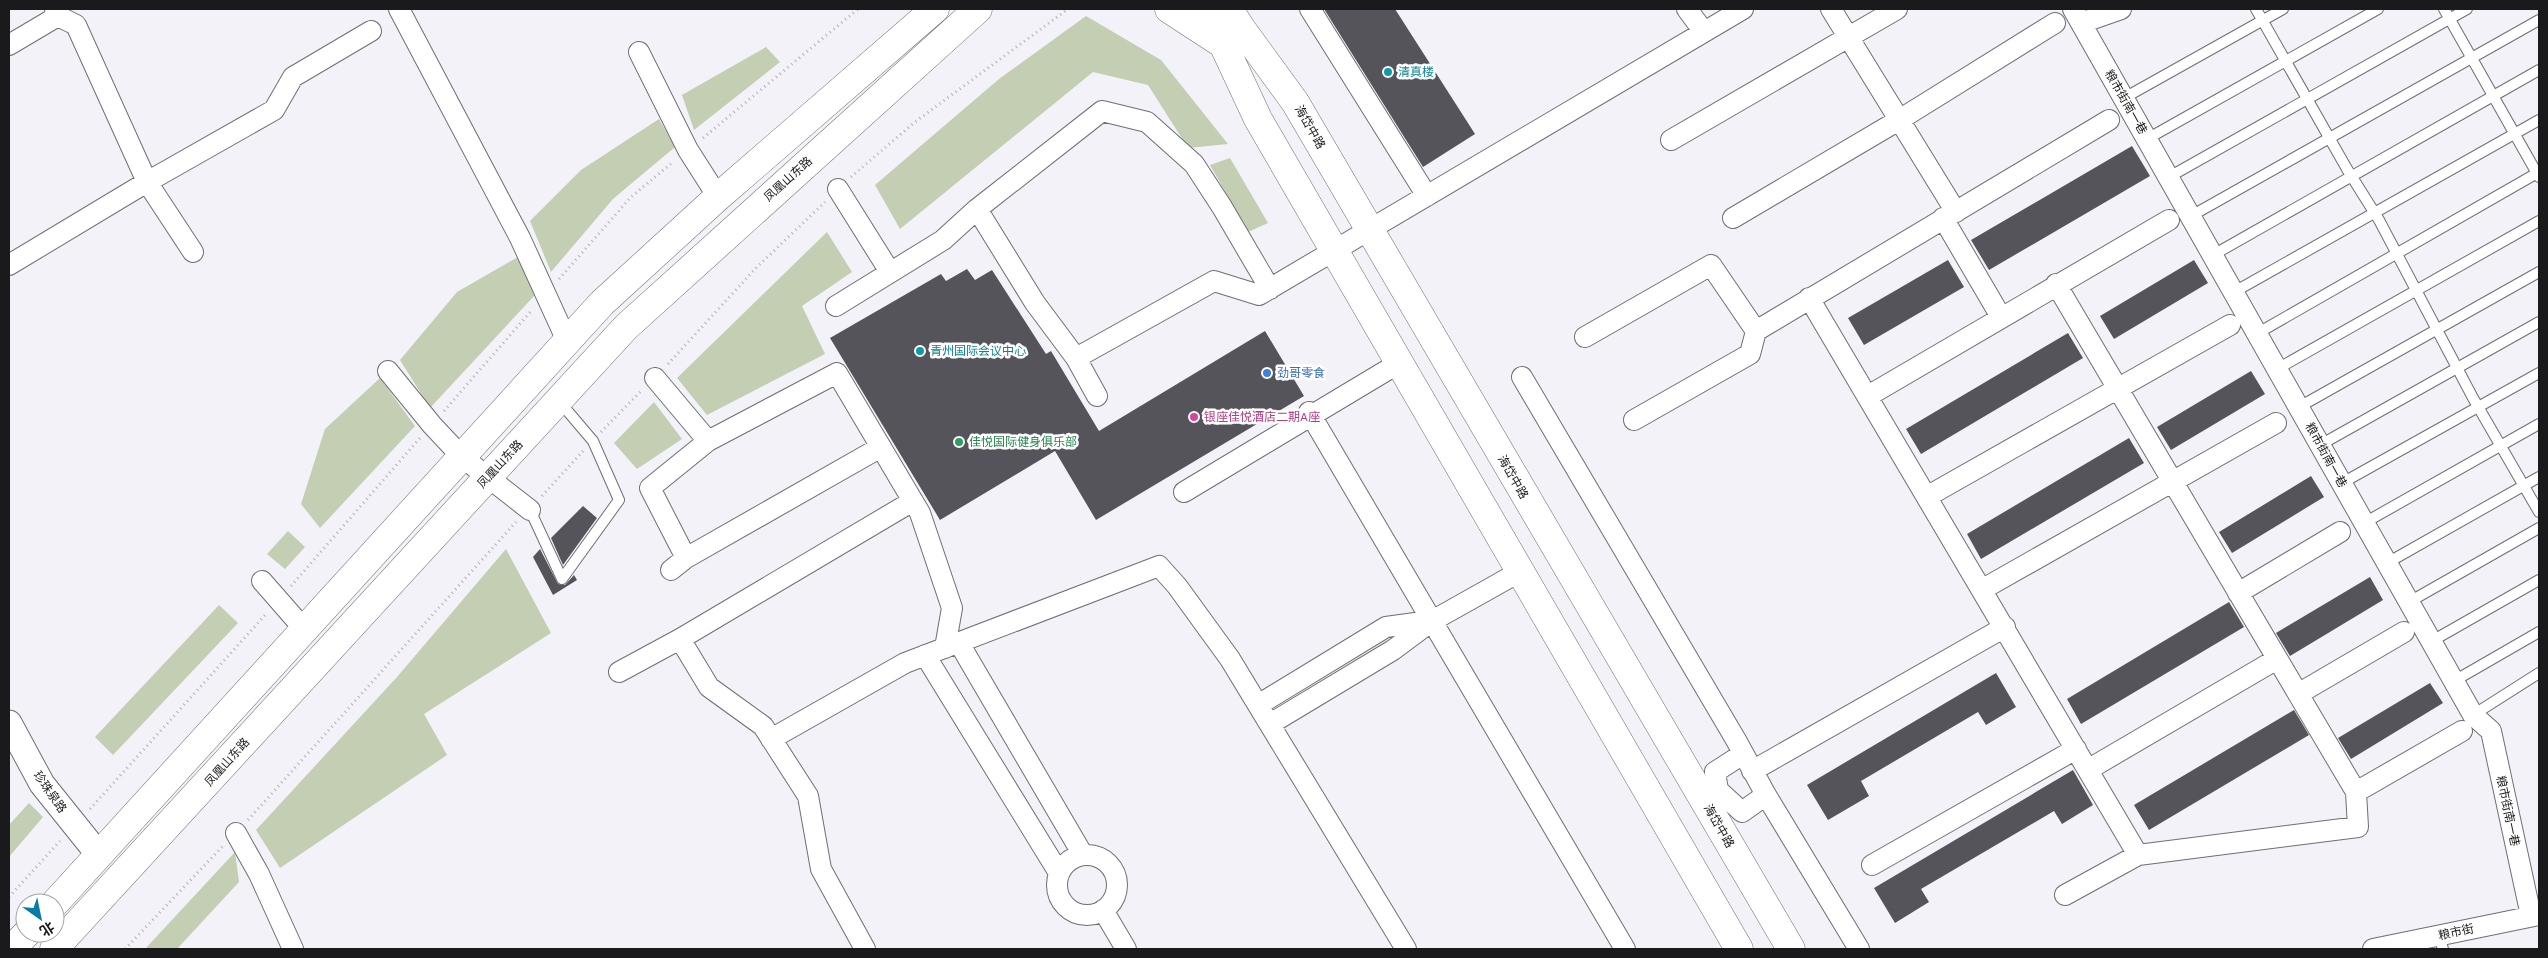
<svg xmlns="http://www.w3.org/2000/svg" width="2548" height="958" font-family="'DM Sans','Noto Sans SC',sans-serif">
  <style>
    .green { fill: #c4ceb3 }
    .building { fill: #55545a }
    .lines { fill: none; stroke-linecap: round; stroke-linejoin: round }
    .service-casing { stroke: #6f6e73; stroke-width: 12 }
    .minor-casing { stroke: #6f6e73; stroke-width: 22 }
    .tertiary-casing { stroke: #6f6e73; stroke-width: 27 }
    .primary-casing { stroke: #6f6e73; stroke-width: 29 }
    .path { stroke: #b1b0b5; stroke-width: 3; stroke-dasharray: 1 4; stroke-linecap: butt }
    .service { stroke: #fff; stroke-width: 10 }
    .minor { stroke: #fff; stroke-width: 20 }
    .tertiary { stroke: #fff; stroke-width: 25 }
    .primary { stroke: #fff; stroke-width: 28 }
    .culture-dot { fill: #0f9aa8; stroke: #fff; stroke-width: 2 }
    .shop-dot { fill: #3f7fe0; stroke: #fff; stroke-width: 2 }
    .hotel-dot { fill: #d1479c; stroke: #fff; stroke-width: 2 }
    .leisure-dot { fill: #2e9e5b; stroke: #fff; stroke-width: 2 }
    .labels { text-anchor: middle; stroke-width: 5; stroke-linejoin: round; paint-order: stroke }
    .culture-label { font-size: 12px; fill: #0d838f; stroke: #fff; text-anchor: start }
    .street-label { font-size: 12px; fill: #1a191b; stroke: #fff }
    .shop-label { font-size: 12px; fill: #366cbe; stroke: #fff; text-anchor: start }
    .hotel-label { font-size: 12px; fill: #b23c85; stroke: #fff; text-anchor: start }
    .leisure-label { font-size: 12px; fill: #27864d; stroke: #fff; text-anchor: start }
  </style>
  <rect width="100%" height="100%" fill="#f3f2f8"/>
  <!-- green -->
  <path class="green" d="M1086 16 1161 60 1228 144 1188 148 1148 85 1093 72 900 229 875 185 999 79Z
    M766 47 780 62 694 130 682 95Z
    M659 119 675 147 613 199 551 272 530 221 581 170Z
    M1230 158 1268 223 1248 232 1210 165Z
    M827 232 852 272 802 306 825 354 707 415 677 378Z
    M518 257 535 295 430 408 400 360 457 292Z
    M380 378 415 426 320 528 301 504 325 429Z
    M654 402 682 439 637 469 614 443Z
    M288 531 305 547 285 569 267 554Z
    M506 549 551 633 424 714 447 755 280 868 256 830 397 677Z
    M219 605 238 623 113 755 95 737Z
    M29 803 43 817 9 857V825Z
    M235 852 239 882 177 949H145Z"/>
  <!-- building -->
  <path class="building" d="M1324 9H1395L1475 134 1423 167Z
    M2132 146 2150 176 1989 270 1971 240Z
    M1948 260 1964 287 1864 345 1848 318Z
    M2194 260 2208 283 2114 339 2100 316Z
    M967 269 975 280 992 270 1046 354 1051 351 1099 431 1265 331 1304 396 1096 520 1055 451 940 520 830 338 941 274 946 281Z
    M2068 333 2083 358 1921 454 1906 429Z
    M2251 371 2265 394 2171 450 2157 427Z
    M2129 438 2144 463 1981 559 1967 534Z
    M2311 476 2324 497 2232 553 2219 532Z
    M583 506 597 518 563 565 551 538Z
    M540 549 558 584 565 585 574 575 577 580 553 595 533 557Z
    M2370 577 2383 600 2290 656 2276 633Z
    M2229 602 2244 627 2081 724 2067 699Z
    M1996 673 2016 707 1986 725 1978 712 1861 781 1869 796 1828 820 1807 785Z
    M2430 683 2443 703 2351 759 2338 738Z
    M2294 710 2309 735 2149 830 2134 805Z
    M2073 770 2093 805 2062 824 2054 811 1921 889 1929 902 1895 923 1874 888Z"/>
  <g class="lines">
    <!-- service casing -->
    <g class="service-casing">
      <path id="service" d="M2256 9 2347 169 2379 220 2473 398 2539 512
        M2444 9 2539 177
        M2124 98 2283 9
        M2147 139 2378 9
        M2169 177 2467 9
        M2191 216 2539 20
        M2213 255 2539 70
        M2234 292 2539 120
        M2258 333 2539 172
        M2277 369 2539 221
        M2299 407 2539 272
        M2320 445 2539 322
        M2342 483 2539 373
        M530 510 562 579 619 500 593 441 559 401
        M2364 523 2539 424
        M2387 563 2539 477
        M2409 602 2539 528
        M2432 641 2539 580
        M2454 681 2539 632
        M2473 715 2539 673
        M2439 936 2443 949"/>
    </g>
    <!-- minor casing -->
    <g class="minor-casing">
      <path id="minor" d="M55 9 58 16 76 25 147 182 193 252
        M399 9 520 238 567 341
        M1310 9 1427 196
        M1687 9 1704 32
        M1831 9 1956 212
        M2073 9 2473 715 2491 731 2531 916
        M2081 23 2121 9
        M9 45 58 16
        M639 52 688 150 718 197
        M1671 140 1897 9
        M838 189 890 272
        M977 209 1035 303 1076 358 1097 396
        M1733 218 1899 120 2055 23
        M1943 218 2001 317
        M9 265 147 182 274 110 293 77 371 31
        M2056 284 2356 792
        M1809 298 2138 855
        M836 306 943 240 977 209 1102 111 1147 122 1194 164 1222 207 1270 289
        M1585 337 1711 265 1756 331
        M1076 358 1214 281 1259 295 1743 9
        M388 371 432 425 462 457 530 510
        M1522 377 1736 740 1766 795 1859 949
        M655 378 708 441
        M1868 396 2169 220
        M1309 412 1625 949
        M1634 420 1750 354 1756 331 2109 120
        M1184 492 1399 363
        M1928 496 2230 325
        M686 558 650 488 708 441 837 373 920 513 952 608 945 648
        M671 570 686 558 881 447
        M262 581 304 629
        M1983 589 2276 423
        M2238 593 2340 532
        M680 639 709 687 763 726 808 796 821 869 865 949
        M959 643 1083 855
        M925 655 1059 873
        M619 672 680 639 913 501
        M2298 694 2404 632
        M1258 705 1386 627 1430 621
        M1270 724 1393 650 1432 621 1521 571
        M771 739 905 663 1159 566 1177 586 1230 659 1406 949
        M1743 754 1715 772 1718 790 1742 812 1766 795
        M2096 765 2277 659
        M1752 771 2005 627
        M236 833 259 874 293 949
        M1057 885a30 30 0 1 1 60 0a30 30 0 1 1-60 0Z
        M1872 865 2076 749
        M2065 895 2138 855 2358 827 2356 792 2462 731
        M1103 910 1126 949
        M2373 949 2539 915"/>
    </g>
    <!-- tertiary casing -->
    <g class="tertiary-casing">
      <path id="tertiary" d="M9 723 42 784 99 855"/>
    </g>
    <!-- primary casing -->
    <g class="primary-casing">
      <path id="primary" d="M1169 9 1218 41
        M1202 9 1223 44 1258 119 1739 949
        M1229 9 1241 28 1295 102 1791 949
        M55 903 602 303 718 197 935 9
        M12 949 27 933
        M54 949 626 327 978 9"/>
    </g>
    <!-- path -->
    <path class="path" d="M703 138 858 9
      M851 177 915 122 1068 9
      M559 279 631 197 673 162
      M668 364 756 268 825 202
      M444 411 532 310
      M601 432 642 390
      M542 496 583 451
      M291 586 420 438
      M90 809 267 613
      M248 820 516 522
      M9 897 60 841
      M125 949 223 846"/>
    <!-- service -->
    <use href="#service" class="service"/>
    <!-- minor -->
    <use href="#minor" class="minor"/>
    <!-- tertiary -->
    <use href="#tertiary" class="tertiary"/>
    <!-- primary -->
    <use href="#primary" class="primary"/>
  </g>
  <!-- markers -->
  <g class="culture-dot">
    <circle cx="1388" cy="72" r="5"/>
    <circle cx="920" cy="351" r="5"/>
  </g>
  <circle class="shop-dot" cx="1267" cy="373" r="5"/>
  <circle class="hotel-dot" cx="1194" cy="417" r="5"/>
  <circle class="leisure-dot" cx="959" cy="442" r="5"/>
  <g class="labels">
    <!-- culture labels -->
    <g class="culture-label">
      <text x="1398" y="76">清真楼</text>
      <text x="930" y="355">青州国际会议中心</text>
    </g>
    <!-- street labels -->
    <g class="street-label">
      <text transform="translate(2126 102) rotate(60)" y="4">粮市街南一巷</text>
      <text transform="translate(1310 127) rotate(60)" y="4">海岱中路</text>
      <text transform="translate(788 179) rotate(-42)" y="4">凤凰山东路</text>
      <text transform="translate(2326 455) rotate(61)" y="4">粮市街南一巷</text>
      <text transform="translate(500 464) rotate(-47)" y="4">凤凰山东路</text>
      <text transform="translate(1513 477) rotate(60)" y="4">海岱中路</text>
      <text transform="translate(227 762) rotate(-48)" y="4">凤凰山东路</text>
      <text transform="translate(50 792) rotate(55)" y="4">珍珠泉路</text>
      <text transform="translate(2508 811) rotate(78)" y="4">粮市街南一巷</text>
      <text transform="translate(1719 826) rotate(60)" y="4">海岱中路</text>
      <text transform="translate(2456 932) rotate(-12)" y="4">粮市街</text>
    </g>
    <!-- shop labels -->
    <g class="shop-label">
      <text x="1277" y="377">劲哥零食</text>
    </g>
    <!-- hotel labels -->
    <g class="hotel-label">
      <text x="1204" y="421">银座佳悦酒店二期A座</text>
    </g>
    <!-- leisure labels -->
    <g class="leisure-label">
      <text x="969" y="446">佳悦国际健身俱乐部</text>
    </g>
  </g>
  <!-- border -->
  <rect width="2548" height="958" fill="none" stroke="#1a191b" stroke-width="20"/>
  <!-- north arrow -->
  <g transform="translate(40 918) rotate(147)"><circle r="24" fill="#ffffff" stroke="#a3a3a4"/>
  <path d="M0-4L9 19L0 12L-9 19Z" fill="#0a7ba4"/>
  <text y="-8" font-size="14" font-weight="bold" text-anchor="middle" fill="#1a191b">北</text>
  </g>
</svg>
